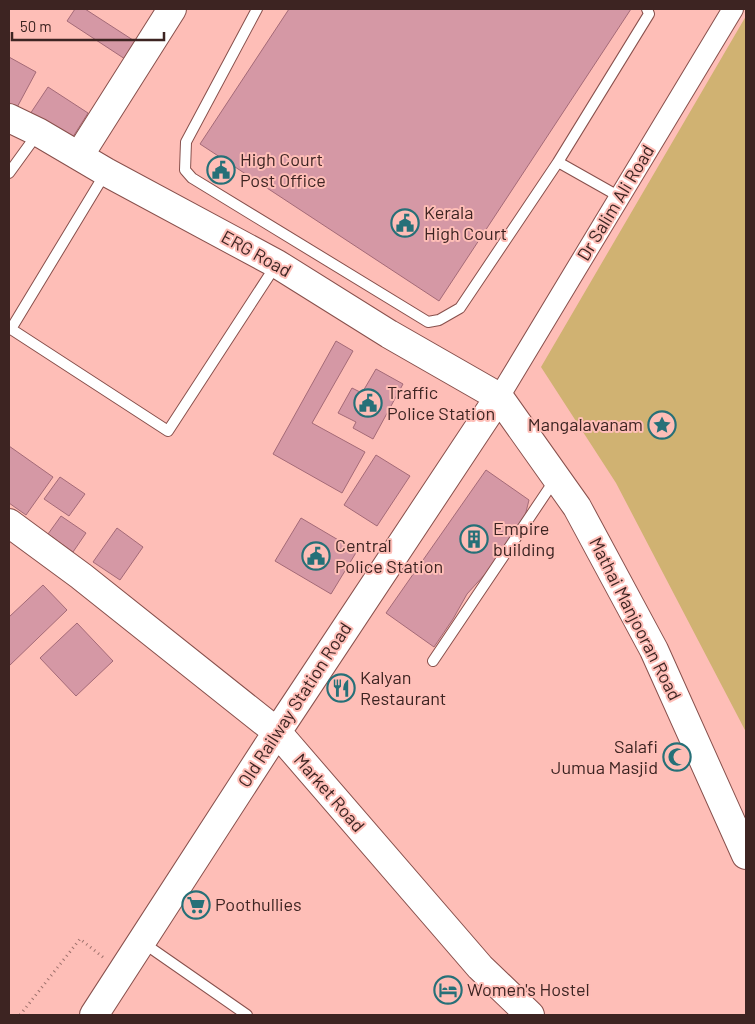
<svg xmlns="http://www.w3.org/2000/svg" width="755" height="1024" font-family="Barlow,sans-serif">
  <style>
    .green { fill: #d0b272 }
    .building { fill: #d598a5; stroke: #a46a77 }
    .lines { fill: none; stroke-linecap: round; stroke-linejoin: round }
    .lane-casing { stroke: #88504c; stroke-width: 12 }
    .street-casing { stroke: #88504c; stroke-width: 22 }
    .secondary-casing { stroke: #88504c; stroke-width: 30 }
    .path { stroke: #9d716c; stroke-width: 3; stroke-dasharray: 1 4; stroke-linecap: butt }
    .lane { stroke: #fff; stroke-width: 10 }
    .street { stroke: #fff; stroke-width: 20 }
    .secondary { stroke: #fff; stroke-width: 28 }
    .labels { text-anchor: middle; stroke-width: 4; stroke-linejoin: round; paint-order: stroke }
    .poi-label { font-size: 18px; fill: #3d2422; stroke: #febeb7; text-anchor: start }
    .street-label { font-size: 18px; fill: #3d2422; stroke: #febeb7 }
  </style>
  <rect width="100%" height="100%" fill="#febeb7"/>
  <!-- green -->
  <path class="green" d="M746 16V732L616 483 541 367Z"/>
  <!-- building -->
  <path class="building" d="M75 9H85L136 42 125 59 67 21Z
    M289 9H631L439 301 200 144Z
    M9 57 36 72 14 113 9 110Z
    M48 87 88 113 71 140 30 114Z
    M336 341 353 351 312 423 365 452 342 493 273 454Z
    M376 369 403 384 373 439 353 428 356 422 338 413 352 388 362 393Z
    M9 446 53 477 26 515 9 503Z
    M376 455 410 476 377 526 344 505Z
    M486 470 529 500 525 516 496 562 467 594 453 619 434 647 386 613Z
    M60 477 85 494 69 516 44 499Z
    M61 516 86 533 73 552 48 534Z
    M301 518 357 551 331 594 275 561Z
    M117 528 143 547 120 580 93 562Z
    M43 585 67 610 9 666V617Z
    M77 623 113 661 76 696 40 658Z"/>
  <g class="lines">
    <!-- lane casing -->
    <g class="lane-casing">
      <path id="lane" d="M257 9 186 142 185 170 192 178 428 322 439 320 460 308 558 162
        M106 172 11 329 168 431 276 265
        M9 173 38 133
        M620 197 558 162 649 14 647 9
        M433 661 556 478
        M142 942 247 1015"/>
    </g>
    <!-- street casing -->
    <g class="street-casing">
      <path id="street" d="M499 397 733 9"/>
    </g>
    <!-- secondary casing -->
    <g class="secondary-casing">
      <path id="secondary" d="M9 118 38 132 106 172 277 264 389 334 499 397 577 507 654 650 746 855
        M79 156 172 9
        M9 523 81 576 277 732 480 967 530 1015
        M94 1015 277 732 499 397"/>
    </g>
    <!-- path -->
    <path class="path" d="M20 1015 80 939 104 958"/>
    <!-- lane -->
    <use href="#lane" class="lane"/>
    <!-- street -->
    <use href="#street" class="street"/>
    <!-- secondary -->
    <use href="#secondary" class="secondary"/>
  </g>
  <!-- icons -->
  <defs>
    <g id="civic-ring" transform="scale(1.4375)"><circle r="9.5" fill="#febeb7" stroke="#267078" stroke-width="1.5"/><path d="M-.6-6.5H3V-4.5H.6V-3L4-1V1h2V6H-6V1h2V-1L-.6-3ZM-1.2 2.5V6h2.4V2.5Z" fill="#267078"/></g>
    <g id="sight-ring" transform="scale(1.4375)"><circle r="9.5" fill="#febeb7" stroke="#267078" stroke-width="1.5"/><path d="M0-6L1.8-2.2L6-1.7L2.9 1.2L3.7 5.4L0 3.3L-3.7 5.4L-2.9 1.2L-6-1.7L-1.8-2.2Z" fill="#267078"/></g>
    <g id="building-ring" transform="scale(1.4375)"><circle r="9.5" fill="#febeb7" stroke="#267078" stroke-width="1.5"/><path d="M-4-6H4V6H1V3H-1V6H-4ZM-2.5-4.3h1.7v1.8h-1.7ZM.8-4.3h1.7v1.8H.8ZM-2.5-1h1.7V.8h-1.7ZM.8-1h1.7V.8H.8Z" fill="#267078"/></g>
    <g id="restaurant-ring" transform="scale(1.4375)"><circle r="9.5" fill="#febeb7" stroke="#267078" stroke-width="1.5"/><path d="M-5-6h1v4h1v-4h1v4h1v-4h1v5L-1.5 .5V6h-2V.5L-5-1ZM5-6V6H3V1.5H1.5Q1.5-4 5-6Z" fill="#267078"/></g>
    <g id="mosque-ring" transform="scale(1.4375)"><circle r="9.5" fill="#febeb7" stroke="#267078" stroke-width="1.5"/><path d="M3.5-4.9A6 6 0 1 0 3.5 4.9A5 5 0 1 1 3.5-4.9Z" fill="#267078"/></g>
    <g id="supermarket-ring" transform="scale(1.4375)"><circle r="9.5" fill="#febeb7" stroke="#267078" stroke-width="1.5"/><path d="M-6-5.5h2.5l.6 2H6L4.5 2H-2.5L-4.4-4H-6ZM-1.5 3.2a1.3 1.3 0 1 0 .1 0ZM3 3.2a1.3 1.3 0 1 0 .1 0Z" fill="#267078"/></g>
    <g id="hotel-ring" transform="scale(1.4375)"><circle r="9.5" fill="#febeb7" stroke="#267078" stroke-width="1.5"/><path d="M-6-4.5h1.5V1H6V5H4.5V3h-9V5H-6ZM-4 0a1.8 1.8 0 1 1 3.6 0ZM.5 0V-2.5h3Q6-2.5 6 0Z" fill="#267078"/></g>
  </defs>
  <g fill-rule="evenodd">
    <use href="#civic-ring" x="221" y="170"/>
    <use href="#civic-ring" x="405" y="223"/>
    <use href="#civic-ring" x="368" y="403"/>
    <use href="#sight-ring" x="662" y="425"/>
    <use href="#building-ring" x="474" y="539"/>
    <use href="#civic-ring" x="316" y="556"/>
    <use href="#restaurant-ring" x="341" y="688"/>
    <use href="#mosque-ring" x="677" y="757"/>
    <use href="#supermarket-ring" x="196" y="905"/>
    <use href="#hotel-ring" x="448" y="990"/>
  </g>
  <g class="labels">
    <!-- poi labels -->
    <g class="poi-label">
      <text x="240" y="166">High Court<tspan x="240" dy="21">Post Office</tspan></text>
      <text x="424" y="219">Kerala<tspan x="424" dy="21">High Court</tspan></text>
      <text x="387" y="399">Traffic<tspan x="387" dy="21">Police Station</tspan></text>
      <text x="643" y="431" text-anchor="end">Mangalavanam</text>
      <text x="493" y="535">Empire<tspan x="493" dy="21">building</tspan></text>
      <text x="335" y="552">Central<tspan x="335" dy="21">Police Station</tspan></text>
      <text x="360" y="684">Kalyan<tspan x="360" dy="21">Restaurant</tspan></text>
      <text x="658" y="753" text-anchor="end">Salafi<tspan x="658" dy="21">Jumua Masjid</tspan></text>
      <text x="215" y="911">Poothullies</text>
      <text x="467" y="996">Women's Hostel</text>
    </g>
    <!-- street labels -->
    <g class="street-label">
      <text transform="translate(616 203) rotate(-59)" y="6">Dr Salim Ali Road</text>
      <text transform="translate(256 254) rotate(29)" y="6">ERG Road</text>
      <text transform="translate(635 619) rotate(63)" y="6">Mathai Manjooran Road</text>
      <text transform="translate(295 705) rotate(-57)" y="6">Old Railway Station Road</text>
      <text transform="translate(329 793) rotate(49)" y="6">Market Road</text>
    </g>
  </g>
  <!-- border -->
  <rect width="755" height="1024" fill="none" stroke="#3d2422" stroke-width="20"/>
  <!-- scale -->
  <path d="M12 32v8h152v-8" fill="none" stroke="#3d2422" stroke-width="2.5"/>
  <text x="20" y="32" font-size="15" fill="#3d2422" stroke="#febeb7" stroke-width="4" paint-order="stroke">50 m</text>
</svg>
